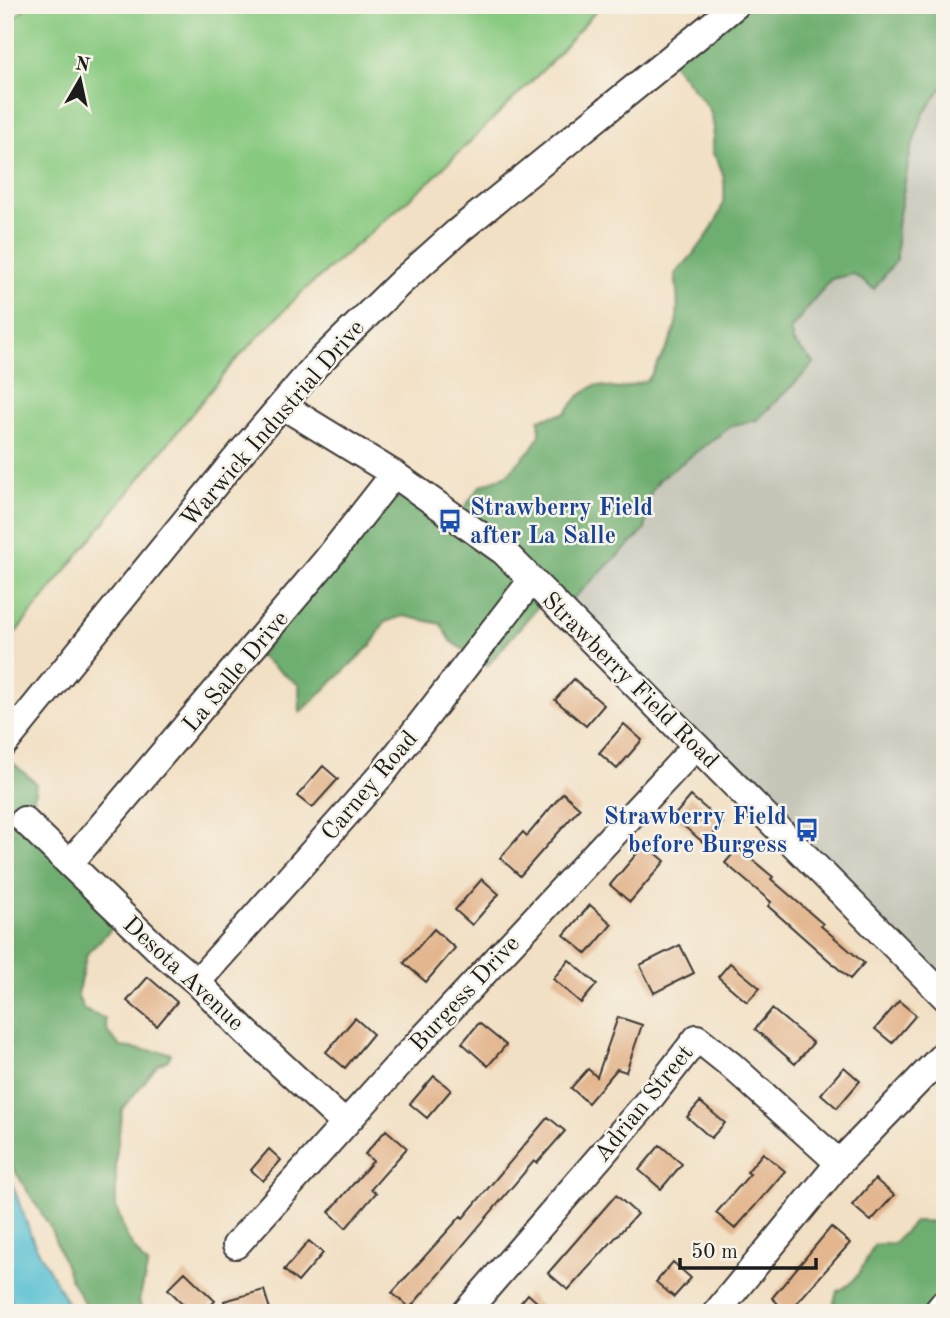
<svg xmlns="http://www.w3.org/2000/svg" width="950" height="1318" font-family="'Old Standard TT',serif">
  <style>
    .industrial { fill: #c5c5b8 }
    .green { fill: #89ca81; stroke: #52734e; stroke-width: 2 }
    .forest { fill: #6eae6f; stroke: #456546; stroke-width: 2 }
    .water { fill: #55bfd2; stroke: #386e77; stroke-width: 2 }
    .building { fill: #e3b68e }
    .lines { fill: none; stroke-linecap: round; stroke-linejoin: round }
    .minor-casing { stroke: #3c3935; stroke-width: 30 }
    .minor { stroke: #fff; stroke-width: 26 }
    .labels { text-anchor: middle; stroke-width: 5; stroke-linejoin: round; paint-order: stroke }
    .street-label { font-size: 24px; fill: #1c1c1c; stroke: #f7f3e8 }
    .transit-label { font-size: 24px; font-weight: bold; fill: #164399; stroke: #f7f3e8; text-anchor: start }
  </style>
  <rect width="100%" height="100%" fill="#f7f3e8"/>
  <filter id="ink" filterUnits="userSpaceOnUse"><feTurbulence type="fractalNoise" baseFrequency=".0143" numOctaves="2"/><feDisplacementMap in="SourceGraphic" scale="14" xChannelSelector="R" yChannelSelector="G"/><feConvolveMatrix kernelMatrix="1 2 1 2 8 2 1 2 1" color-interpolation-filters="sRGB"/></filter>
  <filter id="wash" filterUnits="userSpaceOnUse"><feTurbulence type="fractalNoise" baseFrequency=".00686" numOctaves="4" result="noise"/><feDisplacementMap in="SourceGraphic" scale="28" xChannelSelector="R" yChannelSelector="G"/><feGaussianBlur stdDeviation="1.57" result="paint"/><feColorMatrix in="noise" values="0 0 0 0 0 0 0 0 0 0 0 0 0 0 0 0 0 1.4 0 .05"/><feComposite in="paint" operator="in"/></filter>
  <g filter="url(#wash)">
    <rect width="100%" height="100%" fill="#f2e0c4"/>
    <!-- industrial -->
    <path class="industrial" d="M945 83V995L566 605 645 530 650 494 658 480 733 425 757 420 814 363 793 342 790 330 831 279 853 274 874 289 897 259V225L911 149 923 115Z"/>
    <!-- green -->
    <path class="green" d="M27 5H601L549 64 432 179 301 293 231 365 5 646V30Z"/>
    <!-- forest -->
    <path class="forest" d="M736 5H945V83L923 115 911 149 897 225V259L874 289 853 274 831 279 790 330 793 342 814 363 808 370 757 420 733 425 659 480 650 494 645 530 566 605 546 597 487 666 451 641 441 624 403 616 385 622 372 644 300 713 299 685 259 656 399 481 456 519 480 486 507 475 530 450 540 435 539 419 565 413 578 397 595 385 619 389 648 380C674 336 683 327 675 274 706 242 745 197 712 152L714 128 710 110 670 60Z
      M5 756 36 783 30 827 122 918 87 954 77 995 84 1010 105 1019 108 1033 121 1047 171 1053 168 1060 158 1065 122 1110 116 1157V1206L126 1236 143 1261 148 1264 139 1301 144 1313H90L70 1278 50 1227 5 1155Z
      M915 1221 945 1222V1302L936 1313H826L833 1306 837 1291C858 1284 864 1263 874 1245L894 1243Z"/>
    <!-- water -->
    <path class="water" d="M5 1164 34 1243 73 1313H16L5 1285Z"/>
    <g id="blocks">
      <!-- building -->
      <path class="building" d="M574 679 604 705 586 726 555 700Z
        M624 724 642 740 617 769 599 753Z
        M323 766 338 779 312 808 297 796Z
        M563 793 580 808 520 876 500 858 523 832 527 836Z
        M691 796 723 823 705 844 673 817Z
        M645 844 665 861 630 902 610 885Z
        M738 848 773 877 771 879 823 924 821 926 864 963 850 979 768 906 771 902 725 863Z
        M482 879 499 894 472 925 455 910Z
        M590 905 612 924 587 954 564 935Z
        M434 929 455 948 426 982 404 963Z
        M680 945 694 973 654 993 640 965Z
        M569 960 597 984 581 1003 553 979Z
        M730 963 760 988 747 1002 718 977Z
        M148 977 177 1002 157 1026 127 1001Z
        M899 1001 916 1015 892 1043 875 1029Z
        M772 1009 813 1043 795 1064 755 1029Z
        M618 1017 642 1025 626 1072 617 1069 588 1103 571 1088 588 1069 597 1077Z
        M355 1018 373 1034 345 1068 326 1052Z
        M479 1023 506 1045 488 1066 462 1043Z
        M844 1067 860 1081 837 1108 821 1094Z
        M434 1076 451 1090 427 1118 410 1104Z
        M700 1102 725 1123 711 1138 687 1117Z
        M548 1117 565 1131 537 1163 534 1161 410 1308 392 1293 461 1216 463 1218Z
        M386 1130 407 1148 371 1189 376 1193 346 1228 329 1212 373 1161 365 1154Z
        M660 1145 682 1164 661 1189 639 1170Z
        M269 1149 281 1160 263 1181 251 1170Z
        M763 1153 785 1171 735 1229 716 1213 750 1174 747 1172Z
        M875 1179 894 1195 871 1221 852 1205Z
        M616 1195 637 1214 568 1290 548 1273Z
        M831 1227 850 1243 788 1313 772 1298Z
        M309 1241 323 1253 298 1282 284 1270Z
        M673 1262 691 1278 674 1297 656 1282Z
        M185 1272 215 1301 203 1313H192L168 1289Z
        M264 1290 271 1313H228L224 1301Z
        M528 1294 549 1313H512Z"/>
    </g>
  </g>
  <g filter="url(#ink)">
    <use href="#blocks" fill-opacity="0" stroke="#3c3935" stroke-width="2"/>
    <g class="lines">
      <!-- minor casing -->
      <g class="minor-casing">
        <path id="minor" d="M283 406 394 474 504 552 945 997
          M5 743 234 461 316 365 401 282 457 232 736 5
          M24 820 159 950 197 982 245 1031 345 1124
          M70 863 325 562 394 474
          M197 982 382 774 532 580
          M236 1245 410 1052 696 746
          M465 1313 644 1106 697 1038 732 1066 839 1163
          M716 1313 839 1163 945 1053
          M936 1313 945 1302"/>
      </g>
      <!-- minor -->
      <use href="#minor" class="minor"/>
    </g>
  </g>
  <!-- icons -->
  <defs>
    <g id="bus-bare" transform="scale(1.89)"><path d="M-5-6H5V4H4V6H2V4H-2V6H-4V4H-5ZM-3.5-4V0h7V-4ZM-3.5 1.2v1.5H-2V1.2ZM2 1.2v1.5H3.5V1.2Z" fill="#1a4fb4" stroke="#f7f3e8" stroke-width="2.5" paint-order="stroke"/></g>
  </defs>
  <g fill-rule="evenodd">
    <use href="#bus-bare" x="450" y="521"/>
    <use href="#bus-bare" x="807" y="830"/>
  </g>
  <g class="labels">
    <!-- street labels -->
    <g class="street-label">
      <text transform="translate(272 423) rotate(-49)" y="8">Warwick Industrial Drive</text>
      <text transform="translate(235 671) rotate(-50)" y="8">La Salle Drive</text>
      <text transform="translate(631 680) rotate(45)" y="8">Strawberry Field Road</text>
      <text transform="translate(369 785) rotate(-50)" y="8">Carney Road</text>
      <text transform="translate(184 973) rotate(43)" y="8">Desota Avenue</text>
      <text transform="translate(464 993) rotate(-47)" y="8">Burgess Drive</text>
      <text transform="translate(643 1103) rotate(-51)" y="8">Adrian Street</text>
    </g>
    <!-- transit labels -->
    <g class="transit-label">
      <text x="470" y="515">Strawberry Field<tspan x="470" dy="28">after La Salle</tspan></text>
      <text x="787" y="824" text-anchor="end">Strawberry Field<tspan x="787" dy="28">before Burgess</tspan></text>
    </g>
  </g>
  <!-- margin -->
  <rect width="950" height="1318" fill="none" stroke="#f7f3e8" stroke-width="28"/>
  <!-- north arrow -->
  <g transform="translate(80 80) rotate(9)" stroke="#f7f3e8" stroke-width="5" paint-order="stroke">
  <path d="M0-5L12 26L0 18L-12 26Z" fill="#1c1c1c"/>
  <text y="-10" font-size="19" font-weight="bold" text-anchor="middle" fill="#1c1c1c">N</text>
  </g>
  <!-- scale -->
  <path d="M680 1258v10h136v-10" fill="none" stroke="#1c1c1c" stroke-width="3.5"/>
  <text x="691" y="1258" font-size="21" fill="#1c1c1c" stroke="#f7f3e8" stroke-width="5" paint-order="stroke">50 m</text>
</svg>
